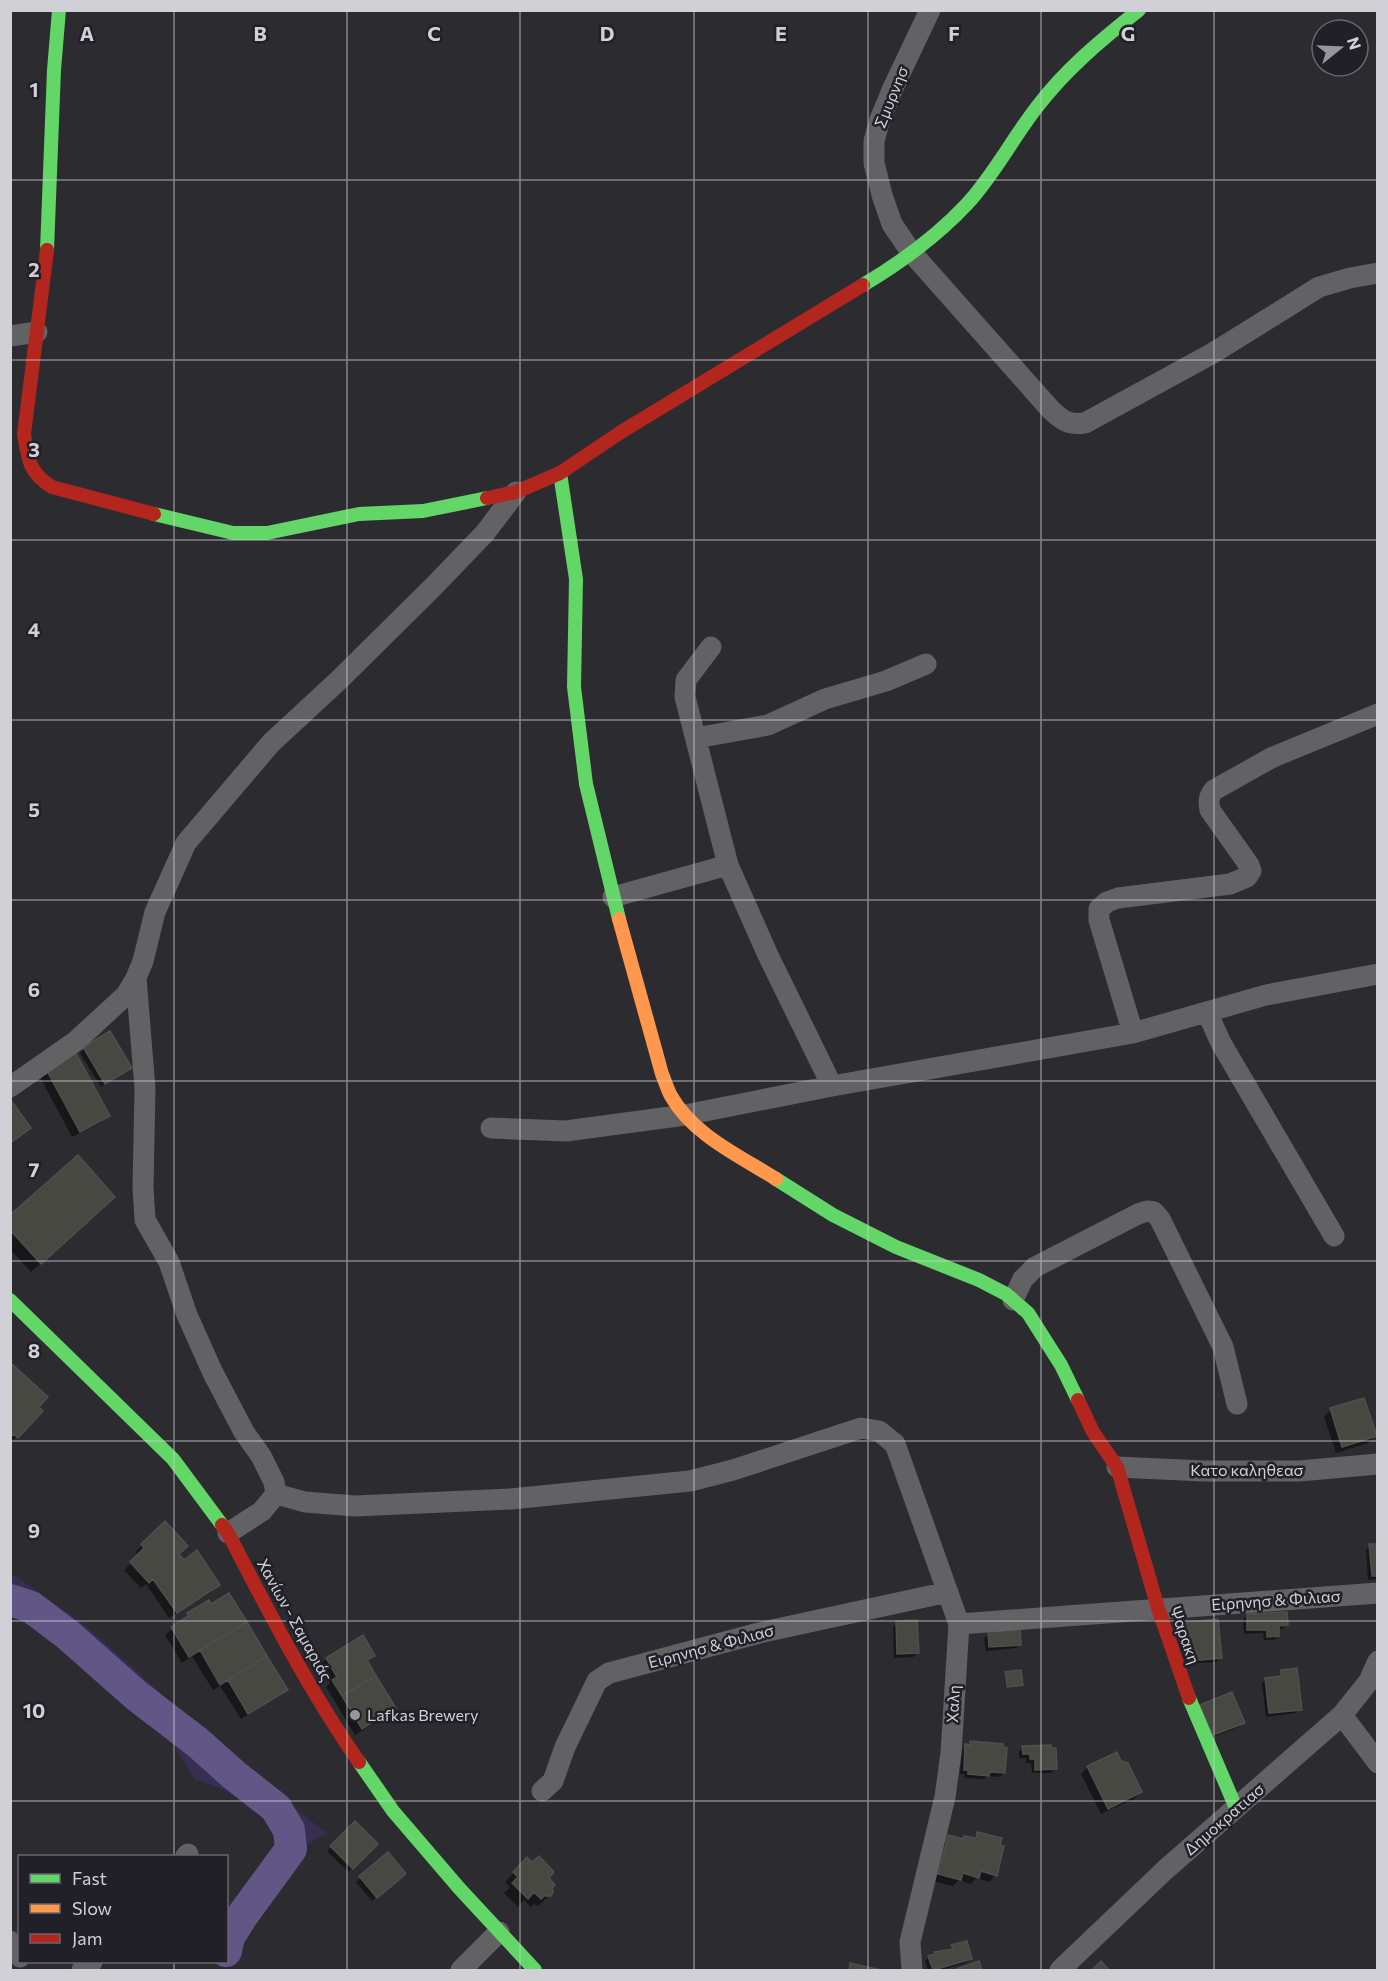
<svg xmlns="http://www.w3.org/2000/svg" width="1388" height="1981" font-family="Commissioner,sans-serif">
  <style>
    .green { fill: #372e53 }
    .shadow { fill: #0007 }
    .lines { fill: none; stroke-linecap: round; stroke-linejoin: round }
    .river { stroke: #615685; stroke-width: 32 }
    .building { fill: #474841; stroke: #4f4f4f; stroke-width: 1.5 }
    .street { stroke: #626163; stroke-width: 21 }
    .fast { stroke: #63d668; stroke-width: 14 }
    .slow { stroke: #ff974d; stroke-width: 14 }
    .jam { stroke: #b3261e; stroke-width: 14 }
    .grid { fill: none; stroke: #d1d0d6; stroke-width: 1.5; stroke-opacity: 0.55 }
    .poi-dot { fill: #97969c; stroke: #211f28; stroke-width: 2 }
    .labels { text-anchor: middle; stroke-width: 5; stroke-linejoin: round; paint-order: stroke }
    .street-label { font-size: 16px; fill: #d1d0d6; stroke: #211f28 }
    .poi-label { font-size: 16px; fill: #d1d0d6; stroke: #211f28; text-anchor: start }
    .grid-label { font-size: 20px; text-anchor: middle; font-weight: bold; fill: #d1d0d6; stroke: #211f28; stroke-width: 5; stroke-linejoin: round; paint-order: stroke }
  </style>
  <rect width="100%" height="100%" fill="#2c2b30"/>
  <!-- green -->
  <path class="green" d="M11 1574 16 1576C40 1594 67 1611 90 1630 168 1698 243 1771 327 1833L306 1845 260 1901 253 1887 275 1855 273 1827C249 1805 228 1787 195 1780L170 1739 43 1633 11 1616Z"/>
  <!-- shadow -->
  <path class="shadow" d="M84 1048 130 1068 101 1087 80 1053Z
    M76 1055 108 1115 102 1122 72 1137 40 1077Z
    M104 1206 31 1272 10 1249V1217Z
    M10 1364 41 1411 10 1443Z
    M1331 1410 1375 1436 1368 1443 1336 1453 1324 1417Z
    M165 1523 177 1555 184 1562 218 1585 212 1592 169 1618 146 1584 141 1588 124 1570 139 1556 135 1552Z
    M1378 1545V1579L1368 1580 1366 1550 1370 1546Z
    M188 1615 286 1689 279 1696 241 1719 220 1686 213 1690 192 1656 182 1663 165 1635 181 1622Z
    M1247 1615 1286 1625 1282 1629H1278V1636L1274 1640H1264L1263 1633 1244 1634 1243 1620Z
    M897 1623 917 1653 913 1657 894 1658 893 1627Z
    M1187 1623 1220 1657 1216 1662 1186 1664 1182 1627Z
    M989 1634 1020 1644 1016 1648 986 1651 984 1638Z
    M362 1637 373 1655 366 1662 394 1708 388 1715 355 1735 326 1687 330 1683 320 1666 326 1659Z
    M1282 1672 1300 1709 1296 1713 1266 1717 1262 1683 1266 1679 1278 1678Z
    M1006 1673 1021 1685 1006 1688 1004 1675Z
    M1197 1710 1243 1722 1239 1727 1208 1739Z
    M971 1743 1004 1773 1000 1777 987 1776 984 1779 964 1778 965 1774H960L962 1750Z
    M1023 1747 1055 1768 1051 1773H1032L1031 1763H1026V1758H1019V1752Z
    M1120 1762 1140 1792 1134 1799 1101 1814 1081 1774 1088 1767Z
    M355 1823 376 1844 348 1872 327 1851Z
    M978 1833 995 1875 989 1882 976 1878 971 1884 959 1880 953 1886 932 1881 942 1844 949 1837 961 1840 964 1837 972 1839Z
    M388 1854 400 1878 372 1901 356 1882Z
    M527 1859 546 1878 550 1887 551 1894 538 1906 534 1904 531 1907 524 1900 518 1907 504 1893 510 1887 505 1882Z
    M952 1947 971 1959 966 1963 941 1970H928L925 1961 929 1957 935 1954 948 1951Z
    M851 1964 875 1970H846Z"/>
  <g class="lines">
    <!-- river -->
    <path class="river" d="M10 1600 31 1607 68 1635 137 1696 197 1742 234 1775 276 1808 289 1830 291 1849 242 1916 229 1937 226 1951"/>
  </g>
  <!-- building -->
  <path class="building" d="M110 1031 132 1068 105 1084 83 1047Z
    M76 1053 110 1116 80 1132 46 1069Z
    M10 1099 31 1128 10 1143Z
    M78 1155 115 1197 41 1264 10 1230V1215Z
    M10 1362 48 1397 39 1407 43 1411 18 1438 14 1434 10 1438Z
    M1364 1398 1377 1436 1342 1447 1330 1408Z
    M165 1521 188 1546 179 1554 184 1560 197 1550 220 1585 177 1613 153 1579 149 1583 130 1562 144 1548 141 1544Z
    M1369 1544H1378V1576H1372Z
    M229 1593 247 1622 189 1657 171 1627 188 1616 187 1613 209 1600 211 1604Z
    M1287 1612 1288 1625 1279 1626V1636L1267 1637V1630H1247V1614Z
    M1218 1619 1222 1658 1190 1661 1186 1622Z
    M917 1620 919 1653 897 1654 896 1621Z
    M247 1622 267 1656 220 1685 200 1650Z
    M1020 1629 1021 1645 989 1647 988 1632Z
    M363 1635 375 1656 367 1660 376 1676 342 1696 332 1680 337 1677 326 1658Z
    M267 1656 288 1690 248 1714 228 1680Z
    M1297 1668 1302 1710 1269 1713 1265 1678 1281 1676V1670Z
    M1021 1670 1023 1685 1007 1687 1005 1672Z
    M376 1676 396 1708 362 1729 342 1696Z
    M1232 1692 1245 1723 1213 1735 1200 1705Z
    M970 1741 1003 1744V1747L1007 1748 1005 1773 990 1772 989 1776 968 1774V1770H964L965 1744 970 1745Z
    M1051 1745V1748H1056L1057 1769 1035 1770V1759H1030V1754H1023L1022 1746Z
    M1117 1752 1121 1761 1128 1763 1142 1792 1108 1809 1087 1766Z
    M355 1821 378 1844 353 1869 330 1846Z
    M977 1832 1002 1838 1000 1845 1004 1846 997 1876 981 1871 979 1878 963 1873 961 1880 938 1874 948 1835 963 1839 964 1836 976 1838Z
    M388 1852 406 1874 377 1898 359 1876Z
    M539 1856 554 1872 549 1878 555 1885 552 1888 553 1892 551 1896H544L541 1899 534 1892 528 1899 512 1883 518 1877 513 1872 527 1857 532 1862Z
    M967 1941 972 1959 933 1970 928 1956 935 1954 934 1952 953 1949 951 1945Z
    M979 1961 982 1970H956V1969Z
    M1101 1961 1109 1970H1094L1093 1969Z
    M850 1963 881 1970H849Z"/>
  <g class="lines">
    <!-- street -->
    <path class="street" d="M930 10 893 88 880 119 874 141V163L882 195 892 224 911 252 1051 410C1063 421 1068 425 1085 423L1213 353 1319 287 1350 278 1378 273
      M10 336 37 332
      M711 647 686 680 685 697 728 865 767 953 832 1086
      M696 738 768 725 825 699 886 681 926 664
      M613 897 728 865
      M136 978 145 1088 143 1187 145 1220 169 1262 187 1315 213 1373 244 1432 261 1456 274 1482 276 1494 262 1511 228 1533
      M1207 1012 1221 1043 1334 1236
      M1133 1033 1099 920V909L1107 902 1118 898 1230 884 1247 877 1251 871 1249 865 1210 810C1208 801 1209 796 1214 790L1273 757 1378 714
      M10 1087 76 1041 126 995 136 978 143 961 155 912 186 843 271 743 339 680 433 587 485 533 516 492
      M491 1128 566 1131 685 1115 832 1086 1133 1033 1266 995 1378 974
      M1013 1300 1023 1279 1035 1267 1138 1214 1147 1211 1154 1212 1160 1219 1223 1347 1237 1404
      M1117 1467 1204 1471H1299L1378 1464
      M276 1494 305 1502 355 1506 511 1499 690 1481 733 1470 861 1428 879 1431 895 1444 959 1624 951 1753 945 1797 910 1942 912 1970
      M959 1624 1378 1593
      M1342 1715 1378 1763
      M542 1791 553 1781 565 1747 597 1681 609 1673 759 1633 948 1592
      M186 1856 188 1854
      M10 1941 20 1957
      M82 1970 92 1962
      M461 1970 499 1932
      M1060 1970 1165 1870 1342 1715 1369 1681 1378 1661"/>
    <!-- fast -->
    <path class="fast" d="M47 250 54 70 59 10
      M863 285C900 263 938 235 967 204 994 175 1012 139 1037 107 1065 70 1102 39 1139 10
      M560 473 576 579 574 687 586 784 619 919
      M154 514 233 533H267L359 514 423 511 487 498
      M776 1179 833 1215 896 1247 979 1280 1006 1294 1028 1313 1061 1365 1078 1400
      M10 1300 173 1459 222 1525
      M1189 1698 1236 1808
      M359 1762 393 1811 459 1888 535 1970"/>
    <!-- slow -->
    <path class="slow" d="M619 919 662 1074C665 1081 667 1089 671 1096 693 1135 740 1156 776 1179"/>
    <!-- jam -->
    <path class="jam" d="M47 250 24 434C28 459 29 473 52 487L154 514
      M487 498 516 492 560 473 621 432 863 285
      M1078 1400 1093 1432 1117 1467 1158 1608 1189 1698
      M222 1525 228 1533C268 1611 309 1690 359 1762"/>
  </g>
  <!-- grid -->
  <path class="grid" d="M174 10V1856M347 10V1970M520 10V1970M694 10V1970M868 10V1970M1041 10V1970M1214 10V1970M10 180H1378M10 360H1378M10 540H1378M10 720H1378M10 900H1378M10 1081H1378M10 1261H1378M10 1441H1378M10 1621H1378M10 1801H1378M174 1962V1970"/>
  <!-- markers -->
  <circle class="poi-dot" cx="355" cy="1715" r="6"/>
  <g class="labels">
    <!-- street labels -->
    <g class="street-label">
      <text transform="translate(891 97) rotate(-68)" y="6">Σμυρνησ</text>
      <text x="1247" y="1476">Κατο καληθεασ</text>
      <text transform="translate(1276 1600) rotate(-4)" y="6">Ειρηνησ &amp; Φιλιασ</text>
      <text transform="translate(295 1620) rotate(61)" y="6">Χανίων - Σαμαριάς</text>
      <text transform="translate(1185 1635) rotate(71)" y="6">Ψαρακη</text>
      <text transform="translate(711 1646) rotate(-15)" y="6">Ειρηνησ &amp; Φιλιασ</text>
      <text transform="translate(953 1704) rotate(-87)" y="6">Χαλη</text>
      <text transform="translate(1224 1819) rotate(-41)" y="6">Δημοκρατιασ</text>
    </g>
    <!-- poi labels -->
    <g class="poi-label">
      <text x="367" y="1721">Lafkas Brewery</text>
    </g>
  </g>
  <g class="grid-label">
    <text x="87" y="41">A</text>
    <text x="260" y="41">B</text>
    <text x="434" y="41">C</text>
    <text x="607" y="41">D</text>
    <text x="781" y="41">E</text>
    <text x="954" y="41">F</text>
    <text x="1128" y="41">G</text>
    <text x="34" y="97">1</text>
    <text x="34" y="277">2</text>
    <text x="34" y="457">3</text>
    <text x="34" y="637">4</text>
    <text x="34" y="817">5</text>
    <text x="34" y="997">6</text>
    <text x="34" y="1177">7</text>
    <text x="34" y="1358">8</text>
    <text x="34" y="1538">9</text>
    <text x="34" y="1718">10</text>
  </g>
  <!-- border -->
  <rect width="1388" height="1981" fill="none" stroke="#d1d0d6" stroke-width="24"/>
  <!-- legend -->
  <rect x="18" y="1855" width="210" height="108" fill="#211f28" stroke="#67666e" stroke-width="1.5"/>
  <rect x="30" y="1874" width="30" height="9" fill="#63d668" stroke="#67666e" stroke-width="1.5"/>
  <text x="72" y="1885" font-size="18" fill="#d1d0d6">Fast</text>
  <rect x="30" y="1904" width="30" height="9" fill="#ff974d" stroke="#67666e" stroke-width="1.5"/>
  <text x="72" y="1915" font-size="18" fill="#d1d0d6">Slow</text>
  <rect x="30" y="1934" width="30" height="9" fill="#b3261e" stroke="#67666e" stroke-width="1.5"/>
  <text x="72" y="1945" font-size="18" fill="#d1d0d6">Jam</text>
  <!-- north arrow -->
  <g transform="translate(1340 48) rotate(72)"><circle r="28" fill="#211f28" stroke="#67666e" stroke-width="1.5"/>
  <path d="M0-4.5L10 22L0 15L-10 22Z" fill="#97969c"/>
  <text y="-9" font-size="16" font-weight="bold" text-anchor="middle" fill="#d1d0d6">N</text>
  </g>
</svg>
